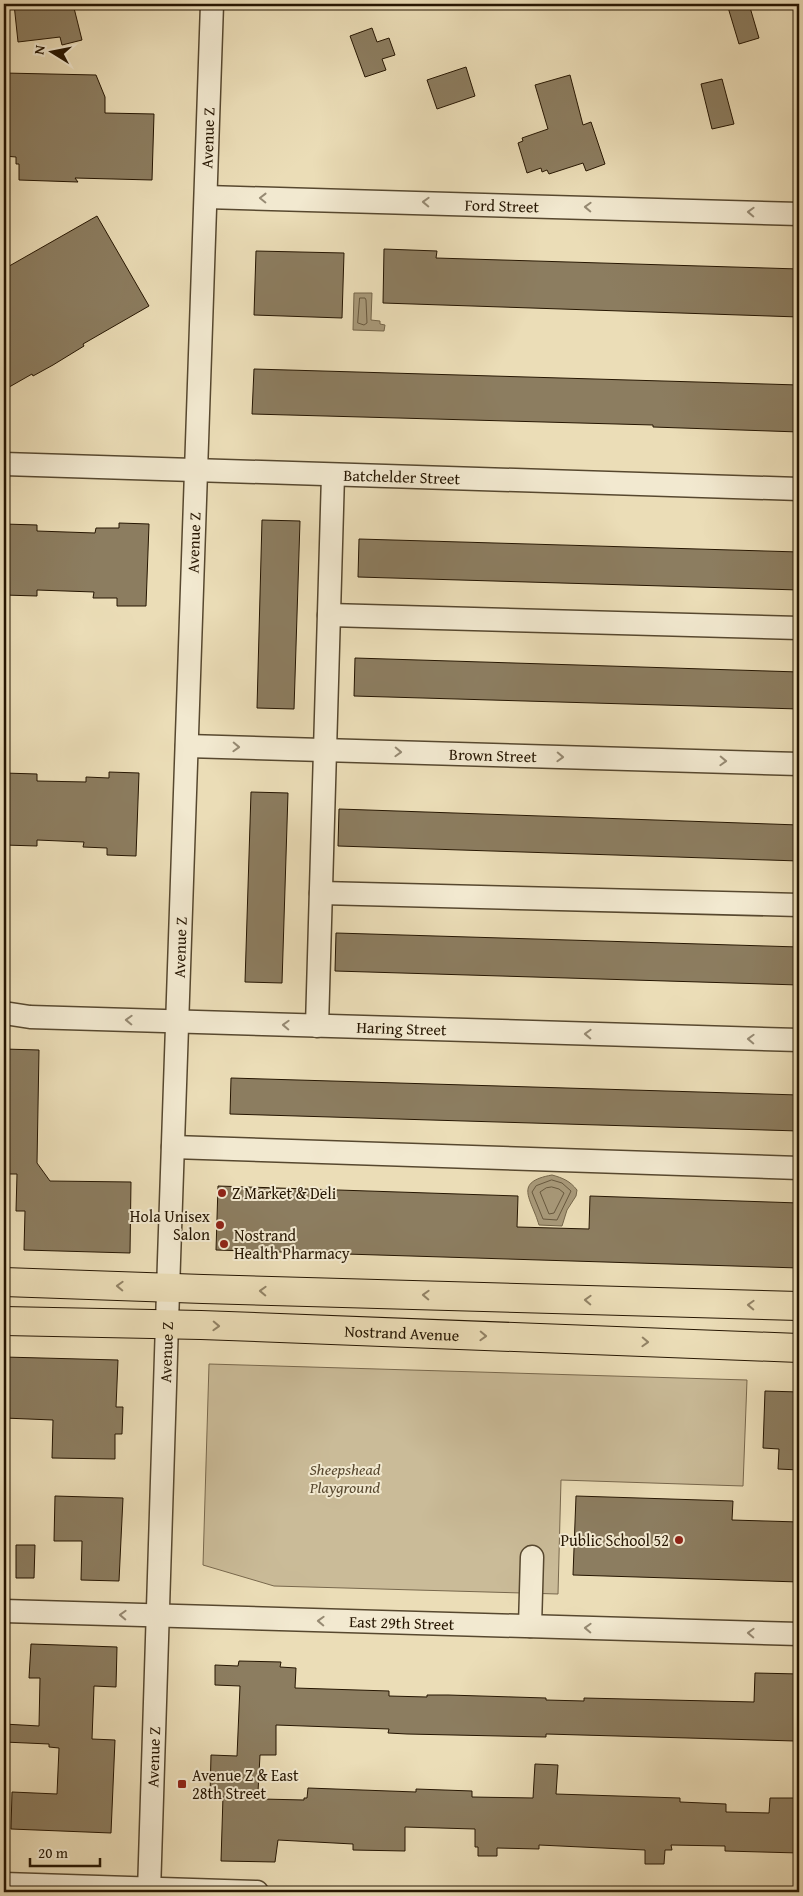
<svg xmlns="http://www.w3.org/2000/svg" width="803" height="1896" font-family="'Gentium Book Plus',serif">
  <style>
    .green { fill: #cabb98; stroke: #78684d }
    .water { fill: #a89979; stroke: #746549 }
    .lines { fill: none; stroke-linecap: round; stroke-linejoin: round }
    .shore { stroke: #67583e; stroke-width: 1 }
    .building { fill: #8c7d60; stroke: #261602 }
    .minor-casing { stroke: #57482f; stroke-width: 25 }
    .major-casing { stroke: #261602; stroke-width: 30 }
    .minor { stroke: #f2e9d0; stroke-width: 22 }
    .major { stroke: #ebddb7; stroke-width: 28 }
    .oneway { stroke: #968a73 }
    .oneway2 { stroke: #928366 }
    .poi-dot { fill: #8f2418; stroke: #f2e9d0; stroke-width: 2 }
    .labels { text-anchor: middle; stroke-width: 4; stroke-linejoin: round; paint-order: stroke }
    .street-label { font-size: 16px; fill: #261602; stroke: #f2e9d0 }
    .poi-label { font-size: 16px; fill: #261602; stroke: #f2e9d0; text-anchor: start }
    .park-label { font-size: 16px; font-style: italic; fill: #57482f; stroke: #f2e9d0 }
  </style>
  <rect width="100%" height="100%" fill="#ebddb7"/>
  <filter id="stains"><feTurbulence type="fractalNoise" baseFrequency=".004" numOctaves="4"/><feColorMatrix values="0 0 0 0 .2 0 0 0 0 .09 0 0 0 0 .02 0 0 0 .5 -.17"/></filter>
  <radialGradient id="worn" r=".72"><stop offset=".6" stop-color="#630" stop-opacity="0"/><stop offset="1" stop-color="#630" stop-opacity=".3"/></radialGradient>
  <!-- green -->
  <path class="green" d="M209 1364 747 1380 743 1486 561 1480 558 1594 274 1586 203 1565Z"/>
  <!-- water -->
  <path class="water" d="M354 293H372L371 320 380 321V324L385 325 384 331 353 330Z
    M552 1175C563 1178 570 1181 577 1190L576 1196 567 1210 562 1226 539 1225C531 1198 513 1182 552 1175Z"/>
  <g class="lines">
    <!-- shore -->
    <path class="shore" d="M360 298H365L366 300 367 323 364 325 358 323Z
      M552 1180 562 1183 571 1191 557 1220 543 1219 532 1192 536 1186Z
      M552 1187 559 1189 564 1193 554 1213 549 1214 540 1192 546 1188Z"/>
  </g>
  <!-- building -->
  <path class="building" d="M14 4H73L82 40 62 45 60 37 18 42Z
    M727 4H749L759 38 739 44Z
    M372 28 377 42 389 38 395 55 382 59 386 70 365 77 350 36Z
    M466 67 475 96 437 109 427 80Z
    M4 73 96 75 105 97V113L154 114 152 180 75 178 78 182 19 180V164H16V157L4 156Z
    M570 75 583 125 591 122 605 164 586 171 583 163 549 174 547 170 542 172 541 168 527 173 518 143 523 141 522 138 548 129 535 85Z
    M722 79 734 124 712 129 701 84Z
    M97 216 149 306 83 344 84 346 53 365 33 376 32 374 4 390V269Z
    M384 249 437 251 436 258 799 269V317L383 303Z
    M256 251 344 253 342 318 254 315Z
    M254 369 799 385V432L653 427V425L252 414Z
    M262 520 300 521 294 709 257 708Z
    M119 523 149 524 146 606H117V598H93L94 592 37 590V596L4 595V524L37 525V531L95 533 96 528H119Z
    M359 539 799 552V590L358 577Z
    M355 658 799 672V709L354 696Z
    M109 772 139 773 136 856 107 855V848L83 847 84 842 37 840V846L4 845V773L37 774V781L86 782V777L109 778Z
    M251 792 288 793 282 983 245 982Z
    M339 809 799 825V861L338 846Z
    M336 933 799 947V985L335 971Z
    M4 1049 39 1050 37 1163 50 1181 131 1182 130 1253 24 1250 25 1211H16L17 1174H4Z
    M231 1078 799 1095V1131L230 1114Z
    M218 1186 518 1196 517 1227 589 1229 590 1196 799 1203V1268L216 1250Z
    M4 1357 118 1360 116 1407H123L122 1434H115V1459L52 1458 53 1420 4 1418Z
    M765 1391 799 1392V1470L778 1469 779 1449 763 1448Z
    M55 1496 123 1498 119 1581 81 1580 82 1541H54Z
    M576 1496 733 1501 732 1520 799 1522V1582L573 1575Z
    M16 1545H35L34 1578H16Z
    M31 1644 117 1647 116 1687 94 1686 92 1739 115 1740 111 1833 11 1829 12 1792 57 1794 59 1748 49 1747V1744L4 1742V1724L39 1726 40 1678H29Z
    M239 1661 281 1662 280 1667 296 1668 295 1688 389 1691V1696L427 1697V1695H448L546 1698V1700L584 1701V1698L754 1702 755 1673 799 1674V1724L795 1723V1741L546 1734V1737L407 1734 388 1733 389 1729 276 1725V1755H260L258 1792H262V1799L304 1800V1798H307L308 1788 416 1792V1789L472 1791V1797L533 1798 535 1764 558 1765 556 1794 680 1798V1802L726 1804V1812L769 1813 770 1798H799V1853L725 1851V1846L671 1845 672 1850H665L664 1864H645V1850L539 1845V1849L497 1848V1856H478V1847H475V1829L405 1827V1851L353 1850V1844L278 1840 275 1862 221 1861 223 1796H210L211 1755 237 1756 240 1686 215 1685V1665L238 1666Z"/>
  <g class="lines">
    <!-- minor casing -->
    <g class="minor-casing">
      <g id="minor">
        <path id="s1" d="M206 197 799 214"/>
        <path id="s2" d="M4 464 799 489"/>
        <path d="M329 615 799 628"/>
        <path id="s3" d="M187 746 799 764"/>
        <path d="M321 893 799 905"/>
        <path id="s4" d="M4 1013 30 1017 799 1040"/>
        <path d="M317 1026 333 475"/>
        <path d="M173 1147 799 1168"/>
        <path id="s5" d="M4 1611 799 1634"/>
        <path d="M530 1626 532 1557"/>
        <path d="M4 1884 257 1892"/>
        <path id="s6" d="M149 1892 169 1260 212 4"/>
      </g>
    </g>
    <!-- major casing -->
    <g class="major-casing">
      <g id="major">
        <path d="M4 1282 203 1289 799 1306"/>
        <path id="s7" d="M4 1321 201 1325 799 1348"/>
      </g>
    </g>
    <!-- minor -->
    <use href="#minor" class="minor"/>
    <!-- major -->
    <use href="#major" class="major"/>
  </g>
  <!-- one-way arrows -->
  <defs><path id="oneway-chevron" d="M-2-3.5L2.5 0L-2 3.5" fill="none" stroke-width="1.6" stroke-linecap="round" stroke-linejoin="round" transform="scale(1.25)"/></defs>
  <g class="oneway">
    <use href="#oneway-chevron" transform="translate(263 198) rotate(-179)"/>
    <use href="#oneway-chevron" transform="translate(426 202) rotate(-178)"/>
    <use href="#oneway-chevron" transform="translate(588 207) rotate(-178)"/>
    <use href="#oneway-chevron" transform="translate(751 212) rotate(-178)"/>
    <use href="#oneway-chevron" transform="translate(236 747) rotate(2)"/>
    <use href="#oneway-chevron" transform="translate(398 752) rotate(2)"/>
    <use href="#oneway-chevron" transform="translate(560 757) rotate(2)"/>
    <use href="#oneway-chevron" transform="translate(723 761) rotate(2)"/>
    <use href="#oneway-chevron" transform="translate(129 1020) rotate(-178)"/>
    <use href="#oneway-chevron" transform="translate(286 1025) rotate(-178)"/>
    <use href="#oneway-chevron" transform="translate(588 1034) rotate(-178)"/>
    <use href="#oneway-chevron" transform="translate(751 1039) rotate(-178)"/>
    <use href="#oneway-chevron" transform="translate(123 1615) rotate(-178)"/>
    <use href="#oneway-chevron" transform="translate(321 1621) rotate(-178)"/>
    <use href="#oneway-chevron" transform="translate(588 1628) rotate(-178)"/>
    <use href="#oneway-chevron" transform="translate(751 1633) rotate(-178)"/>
  </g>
  <g class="oneway2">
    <use href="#oneway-chevron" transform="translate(120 1286) rotate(-178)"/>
    <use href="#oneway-chevron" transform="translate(263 1291) rotate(-178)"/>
    <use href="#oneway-chevron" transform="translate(426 1295) rotate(-178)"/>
    <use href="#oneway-chevron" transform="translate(588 1300) rotate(-178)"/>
    <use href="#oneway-chevron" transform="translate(751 1305) rotate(-178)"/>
    <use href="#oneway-chevron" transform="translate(216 1326) rotate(2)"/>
    <use href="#oneway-chevron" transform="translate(483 1336) rotate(2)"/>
    <use href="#oneway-chevron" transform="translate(645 1342) rotate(2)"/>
  </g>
  <!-- markers -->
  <g class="poi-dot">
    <circle cx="222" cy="1193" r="5"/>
    <circle cx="220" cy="1225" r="5"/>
    <circle cx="224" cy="1244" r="5"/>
    <circle cx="679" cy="1540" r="5"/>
    <rect x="177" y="1779" width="10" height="10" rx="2.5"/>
  </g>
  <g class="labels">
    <!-- street labels -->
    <g class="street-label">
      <text dy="6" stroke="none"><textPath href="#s6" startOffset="1755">Avenue Z</textPath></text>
      <text dy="6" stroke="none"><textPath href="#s1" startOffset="296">Ford Street</textPath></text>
      <text dy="6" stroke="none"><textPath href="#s2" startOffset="398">Batchelder Street</textPath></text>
      <text dy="6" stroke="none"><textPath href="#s6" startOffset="1350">Avenue Z</textPath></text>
      <text dy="6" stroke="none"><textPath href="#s3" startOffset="306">Brown Street</textPath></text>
      <text dy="6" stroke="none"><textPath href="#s6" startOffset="945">Avenue Z</textPath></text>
      <text dy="6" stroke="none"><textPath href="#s4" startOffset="398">Haring Street</textPath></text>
      <text dy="6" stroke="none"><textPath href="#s7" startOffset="398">Nostrand Avenue</textPath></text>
      <text dy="6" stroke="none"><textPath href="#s6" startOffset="540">Avenue Z</textPath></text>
      <text dy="6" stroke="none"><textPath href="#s5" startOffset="398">East 29th Street</textPath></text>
      <text dy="6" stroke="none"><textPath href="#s6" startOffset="135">Avenue Z</textPath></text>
    </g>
    <!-- poi labels -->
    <g class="poi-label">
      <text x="232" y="1199">Z Market &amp; Deli</text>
      <text x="210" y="1222" text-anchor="end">Hola Unisex<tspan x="210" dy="18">Salon</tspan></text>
      <text x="234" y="1241">Nostrand<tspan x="234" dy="18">Health Pharmacy</tspan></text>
      <text x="669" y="1546" text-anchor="end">Public School 52</text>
      <text x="192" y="1781">Avenue Z &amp; East<tspan x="192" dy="18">28th Street</tspan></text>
    </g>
    <!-- park labels -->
    <g class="park-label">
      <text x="345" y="1475">Sheepshead<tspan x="345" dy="18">Playground</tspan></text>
    </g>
  </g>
  <!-- margin -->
  <rect width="803" height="1896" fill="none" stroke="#ebddb7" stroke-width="20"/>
  <rect x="5" y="5" width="793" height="1886" fill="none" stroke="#261602" stroke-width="2.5"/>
  <rect x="10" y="10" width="783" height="1876" fill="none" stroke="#261602"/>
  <!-- north arrow -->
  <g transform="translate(52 52) rotate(280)" stroke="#f2e9d0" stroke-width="4" paint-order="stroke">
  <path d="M0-4L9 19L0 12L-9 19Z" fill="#261602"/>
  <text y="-8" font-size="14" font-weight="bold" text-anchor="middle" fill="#261602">N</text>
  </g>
  <!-- scale -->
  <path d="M30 1858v8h70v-8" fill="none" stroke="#261602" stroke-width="2.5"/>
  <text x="38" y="1858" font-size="15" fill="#261602" stroke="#f2e9d0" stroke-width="4" paint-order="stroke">20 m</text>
  <rect width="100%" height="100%" filter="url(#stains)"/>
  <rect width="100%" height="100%" fill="url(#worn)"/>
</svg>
